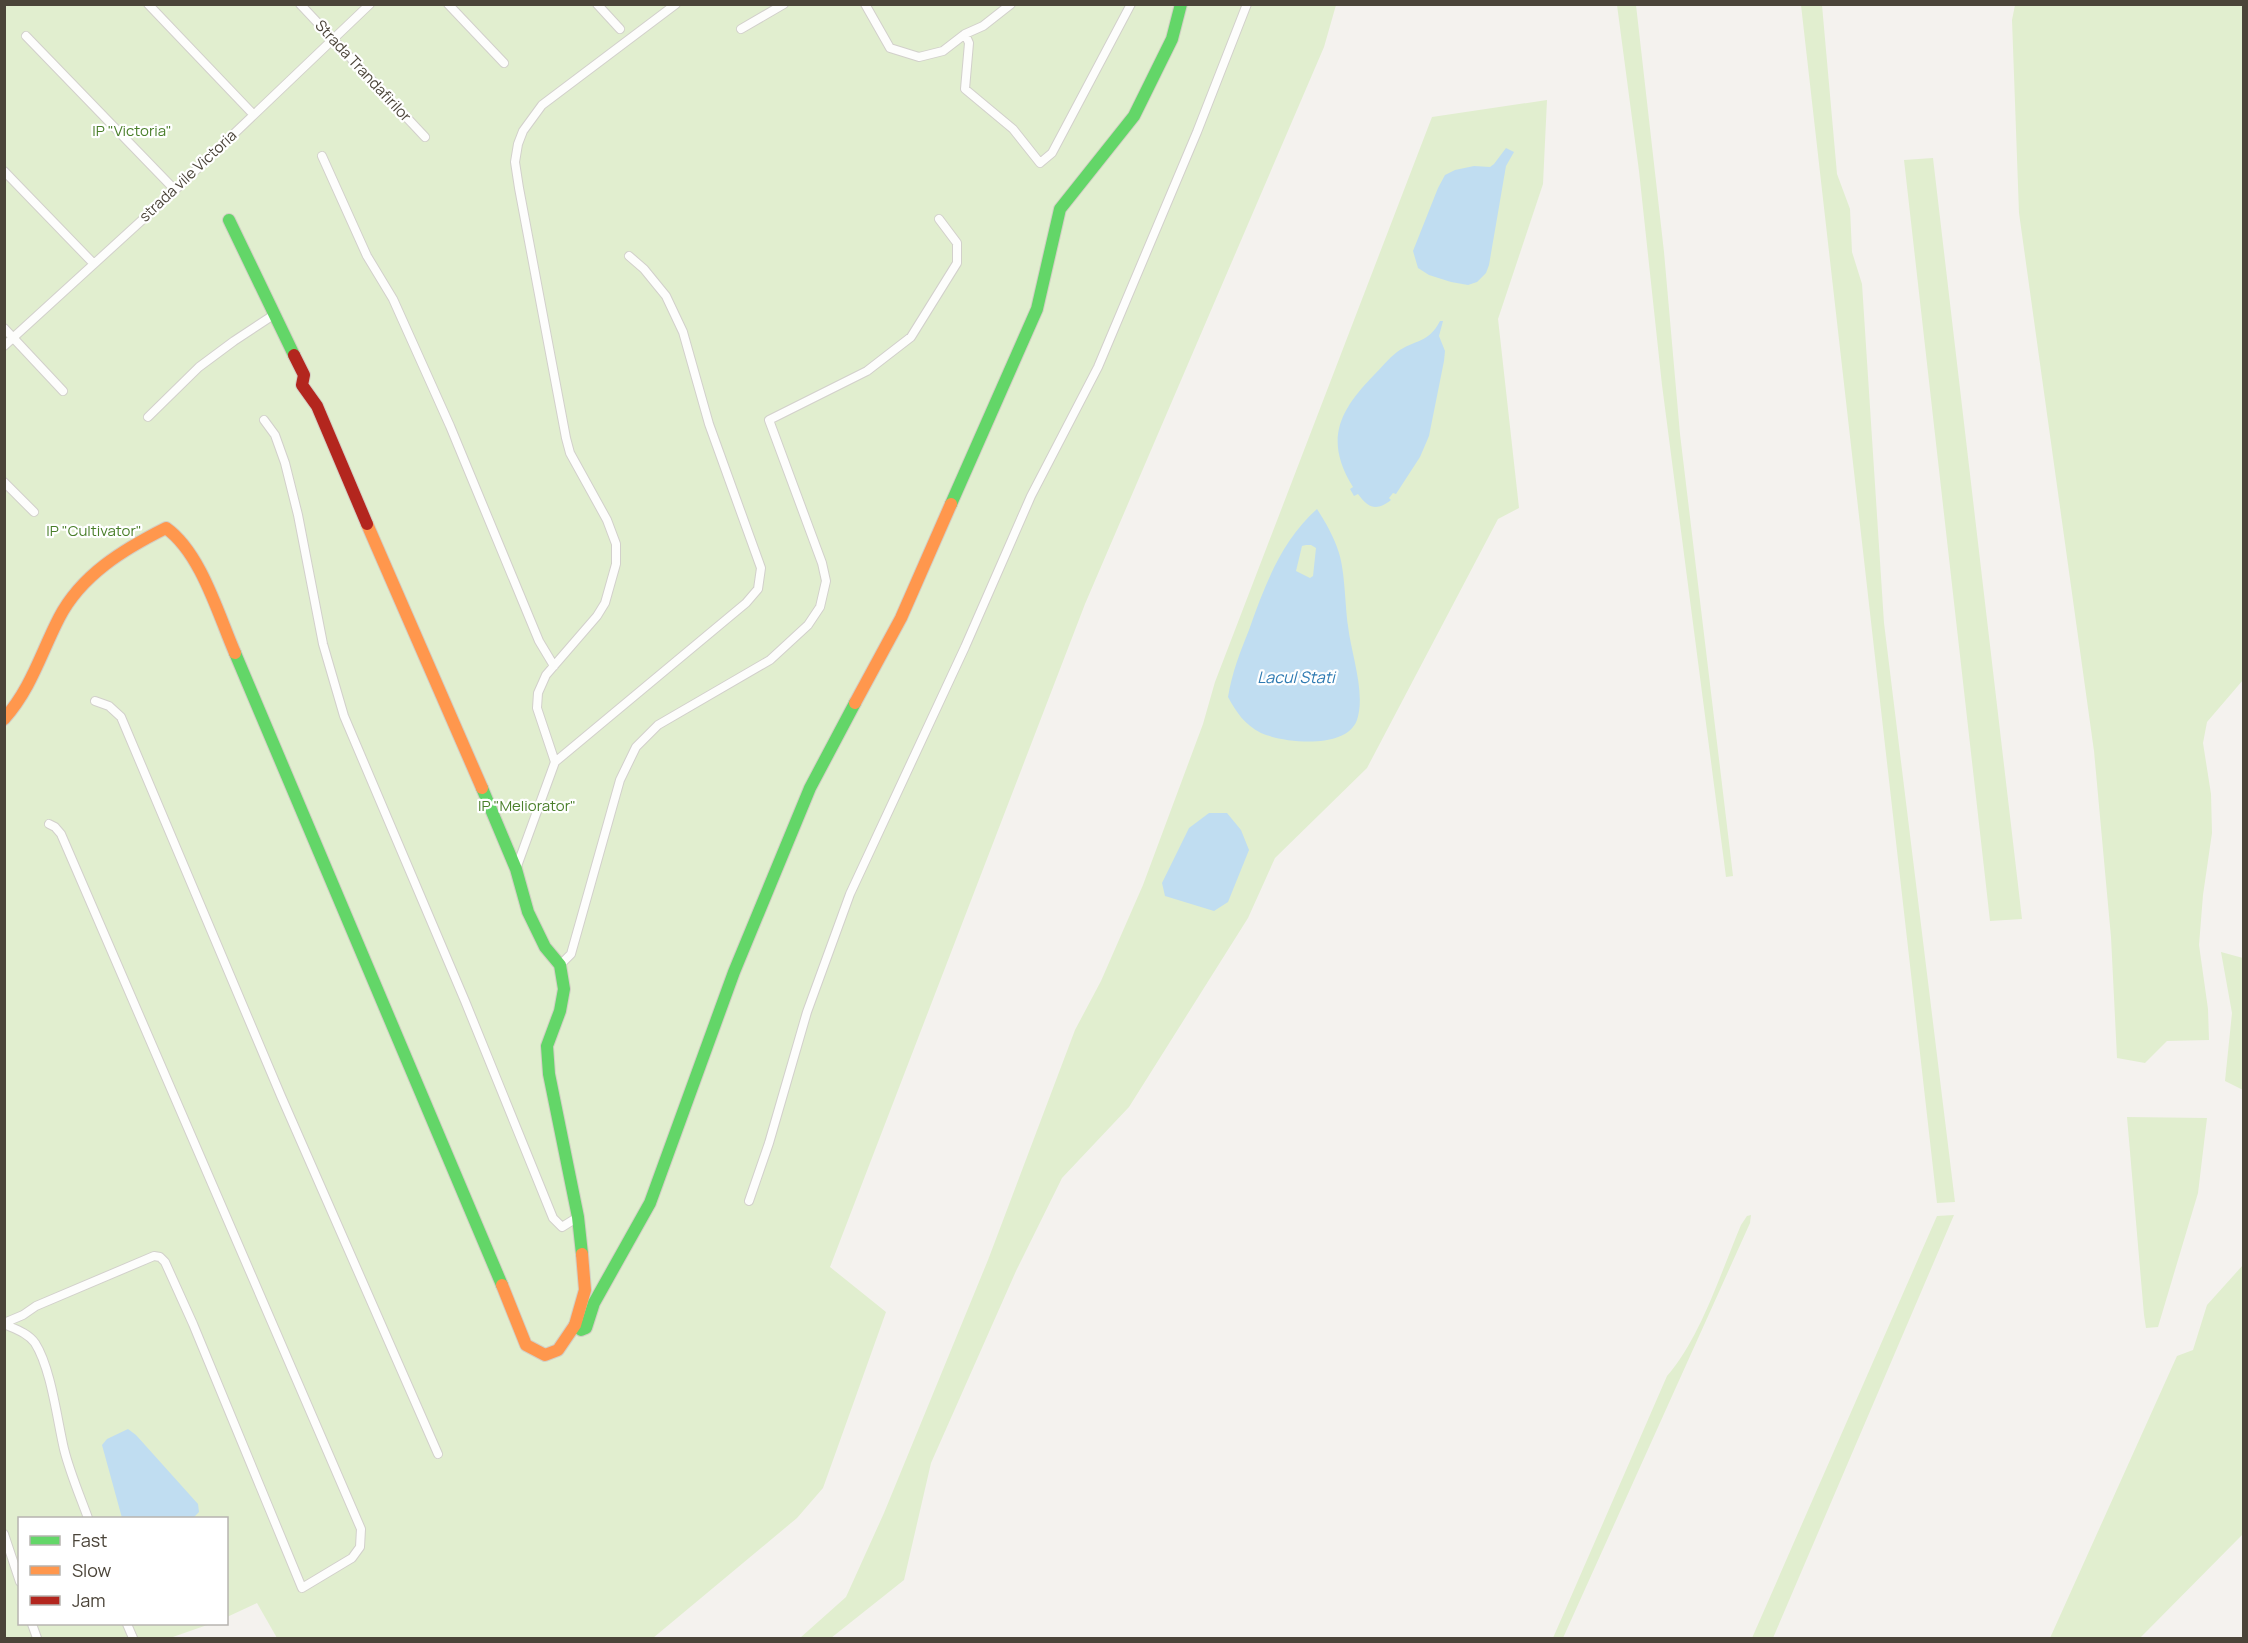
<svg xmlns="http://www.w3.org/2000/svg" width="2248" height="1643" font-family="Manrope,sans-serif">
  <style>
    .green { fill: #e1eecf }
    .water { fill: #c0ddf1; fill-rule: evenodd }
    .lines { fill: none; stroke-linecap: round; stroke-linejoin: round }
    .street-casing { stroke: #d2d0cb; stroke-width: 10 }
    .fast-casing { stroke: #d3cfc5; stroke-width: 14 }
    .slow-casing { stroke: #d3cfc5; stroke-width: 14 }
    .jam-casing { stroke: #d3cfc5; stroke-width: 14 }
    .street { stroke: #fdfdfc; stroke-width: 8 }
    .fast { stroke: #63d668; stroke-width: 12 }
    .slow { stroke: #ff974d; stroke-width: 12 }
    .jam { stroke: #b3261e; stroke-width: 12 }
    .labels { text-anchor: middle; stroke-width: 4.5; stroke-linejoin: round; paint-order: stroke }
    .street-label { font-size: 15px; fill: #4b4439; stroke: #fff }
    .park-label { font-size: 15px; fill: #4a7f2a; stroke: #fff }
    .water-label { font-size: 16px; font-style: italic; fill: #2e7ab2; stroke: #fff }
  </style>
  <rect width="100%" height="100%" fill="#f4f2ee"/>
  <!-- green -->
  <path class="green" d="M4 5H1336L1324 47 1085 604 830 1267 886 1312 823 1488 797 1518 653 1638H277L257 1603 227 1617 226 1518H20V1624H210L170 1638H5Z
    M1617 5H1636L1664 252 1680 434 1733 876 1726 877 1662 385 1639 171Z
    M1801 5H1822L1837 174 1850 209 1852 252 1862 284 1884 623 1955 1202 1937 1203Z
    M2015 5H2243V680L2207 722 2203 743 2211 794 2212 833 2203 895 2199 945 2208 1009 2209 1040 2167 1041 2145 1063 2117 1058 2111 937 2094 751 2019 213 2012 20Z
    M1547 100 1543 184 1498 319 1519 508 1498 519 1367 768 1275 858 1248 918 1129 1107 1062 1178 1016 1271 931 1463 904 1580 831 1638H800L846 1597 884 1513 988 1260 1075 1030 1101 981 1143 885 1203 724 1215 682 1432 117Z
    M1933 158 2022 919 1990 921 1904 160Z
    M2221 952 2243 958V1090L2225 1081 2232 1013Z
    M2127 1117 2207 1118 2198 1193 2158 1327 2146 1328 2144 1315Z
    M1751 1215 1750 1223 1563 1638H1553L1667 1376C1700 1339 1721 1272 1741 1225L1747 1216Z
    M1954 1215 1773 1638H1752L1937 1216Z
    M2243 1265V1534L2140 1638H2050L2177 1356 2193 1350 2207 1305Z"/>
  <!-- water -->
  <path class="water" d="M1506 148 1514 152 1506 166 1489 265 1486 273 1477 282 1468 285 1451 282 1429 275 1418 268 1413 251 1438 188 1445 175 1455 170 1474 166 1490 167 1494 164Z
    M1440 321H1443L1439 336 1445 351 1444 361 1429 436 1420 457 1396 494 1393 493 1389 498 1391 500C1377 511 1369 509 1358 494L1354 496 1350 489 1353 487C1324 440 1339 411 1374 375 1381 368 1388 359 1397 352 1415 339 1428 344 1440 321Z
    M1317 509C1326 523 1334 537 1339 553 1345 572 1345 605 1348 626 1351 653 1366 693 1357 720 1346 750 1284 743 1261 733 1245 725 1236 712 1228 697 1232 673 1240 652 1249 630 1265 585 1281 541 1317 509ZM1306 545H1311L1316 548 1313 576 1310 578 1296 571 1302 546Z
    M1209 813H1227L1241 830 1249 850 1228 902 1214 911 1165 896 1162 883 1189 828Z
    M128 1429 136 1435 198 1504 199 1512 193 1518H122L102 1445 107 1439Z"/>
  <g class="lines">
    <!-- street casing -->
    <g class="street-casing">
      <path id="street" d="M148 4 253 114
        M300 4 425 137
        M448 4 504 63
        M597 4 620 29
        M865 4 890 48 919 57 943 51 965 34 983 26 1011 4
        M741 29 784 4
        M965 34 969 43 965 89 1013 129 1040 163 1052 153 1131 4
        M26 36 175 190
        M322 156 367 256 393 299 450 426 539 641 554 666
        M4 171 94 264
        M4 328 63 391
        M4 346 175 190 370 4
        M148 417 199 367 234 341 275 314
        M264 420 275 435 285 463 298 515 323 644 344 716 465 1001 553 1218 562 1227 578 1217
        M4 482 34 512
        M95 701 109 706 121 717 281 1096 438 1454
        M555 762 746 603 758 589 761 568 709 424 683 332 666 296 644 269 629 256
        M516 869 555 762 537 708 538 693 546 675 597 616 605 603 616 564V544L607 520 570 453 566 438 519 188 515 162 518 144 523 131 542 105 676 4
        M560 965 571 954 620 780 636 747 658 725 770 660 808 625 820 607 826 581 822 563 769 420 867 371 911 337 957 263V243L939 219
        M749 1201 769 1143 807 1012 850 894 965 647 1031 496 1098 367 1197 132 1247 4
        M4 1323 23 1315 36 1306 154 1256 160 1257 165 1262 193 1324 302 1588 352 1558 360 1547 361 1529 61 834 55 827 49 824
        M4 1324C15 1329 28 1333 35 1343 51 1368 57 1419 64 1449 70 1473 80 1496 88 1518
        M4 1534 20 1582
        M32 1624 37 1638
        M127 1624 133 1638"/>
    </g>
    <!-- fast casing -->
    <g class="fast-casing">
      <path id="fast" d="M229 220 294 355
        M951 504 1037 309 1060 209 1134 116 1172 39 1181 4
        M235 653 502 1285
        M482 788 516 869 528 912 545 947 560 965 564 989 560 1011 547 1046 549 1074 578 1217 582 1254
        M575 1325 581 1330 586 1328 594 1303 650 1203 734 972 810 788 855 703"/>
    </g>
    <!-- slow casing -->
    <g class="slow-casing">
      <path id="slow" d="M367 524 482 788
        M855 703 901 618 951 504
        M4 719C31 689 41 653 59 618 81 575 124 549 166 528 201 553 218 614 235 653
        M502 1285 526 1345 545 1355 558 1350 575 1325 585 1290 582 1254"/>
    </g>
    <!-- jam casing -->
    <g class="jam-casing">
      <path id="jam" d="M294 355 304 375 302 385 317 406 367 524"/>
    </g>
    <!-- street -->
    <use href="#street" class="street"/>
    <!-- fast -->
    <use href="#fast" class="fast"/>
    <!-- slow -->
    <use href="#slow" class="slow"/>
    <!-- jam -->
    <use href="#jam" class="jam"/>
  </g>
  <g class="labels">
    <!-- street labels -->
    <g class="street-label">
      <text transform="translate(363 71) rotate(47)" y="5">Strada Trandafirilor</text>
      <text transform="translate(188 176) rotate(-43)" y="5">strada vile Victoria</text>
    </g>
    <!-- park labels -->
    <g class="park-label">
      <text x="132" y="136">IP "Victoria"</text>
      <text x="94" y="536">IP "Cultivator"</text>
      <text x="527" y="811">IP "Meliorator"</text>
    </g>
    <!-- water labels -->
    <g class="water-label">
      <text x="1296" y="683">Lacul Stati</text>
    </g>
  </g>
  <!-- border -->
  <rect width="2248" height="1643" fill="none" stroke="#4b4439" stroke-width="12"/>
  <!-- legend -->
  <rect x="18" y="1517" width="210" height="108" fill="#ffffff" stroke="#b7b4b0" stroke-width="1.5"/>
  <rect x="30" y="1536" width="30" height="9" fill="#63d668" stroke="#b7b4b0" stroke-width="1.5"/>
  <text x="72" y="1547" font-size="18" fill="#4b4439">Fast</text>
  <rect x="30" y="1566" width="30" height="9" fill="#ff974d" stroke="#b7b4b0" stroke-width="1.5"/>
  <text x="72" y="1577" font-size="18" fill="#4b4439">Slow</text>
  <rect x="30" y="1596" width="30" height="9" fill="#b3261e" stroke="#b7b4b0" stroke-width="1.5"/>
  <text x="72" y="1607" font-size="18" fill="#4b4439">Jam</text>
</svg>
